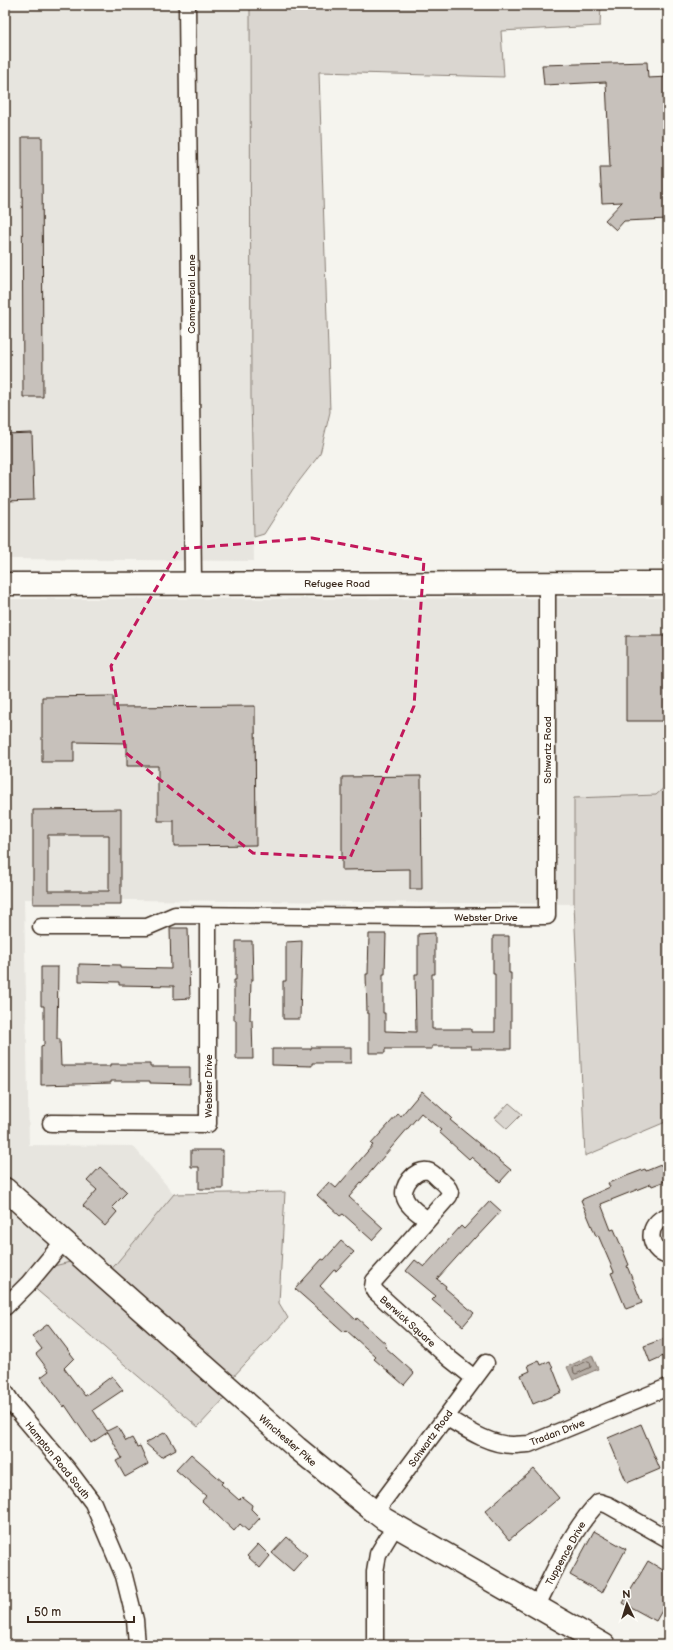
<svg xmlns="http://www.w3.org/2000/svg" width="673" height="1650" font-family="'Balsamiq Sans',sans-serif">
  <style>
    .built { fill: #e7e5df }
    .green { fill: #dad6d0; stroke: #8a8077 }
    .water { fill: #b4aca4; stroke: #84786e }
    .lines { fill: none; stroke-linecap: round; stroke-linejoin: round }
    .shore { stroke: #6b5e54; stroke-width: 1 }
    .building { fill: #c7c1bb; stroke: #3b2a1e; fill-rule: evenodd }
    .street-casing { stroke: #3b2a1e; stroke-width: 19 }
    .secondary-casing { stroke: #3b2a1e; stroke-width: 25 }
    .primary-casing { stroke: #3b2a1e; stroke-width: 25 }
    .street { stroke: #fdfcf7; stroke-width: 16 }
    .secondary { stroke: #fdfcf7; stroke-width: 22 }
    .primary { stroke: #fdfcf7; stroke-width: 22 }
    .marked { fill: none; stroke: #c2185b; stroke-width: 3; stroke-dasharray: 8 5; stroke-linejoin: round }
    .labels { text-anchor: middle; stroke-width: 3; stroke-linejoin: round; paint-order: stroke }
    .street-label { font-size: 10px; fill: #3b2a1e; stroke: #fdfcf7 }
  </style>
  <rect width="100%" height="100%" fill="#f5f4ee"/>
  <filter id="ink" filterUnits="userSpaceOnUse"><feTurbulence type="fractalNoise" baseFrequency=".025" numOctaves="2"/><feDisplacementMap in="SourceGraphic" scale="8" xChannelSelector="R" yChannelSelector="G"/><feConvolveMatrix kernelMatrix="1 2 1 2 8 2 1 2 1" color-interpolation-filters="sRGB"/></filter>
  <g filter="url(#ink)">
    <!-- built -->
    <path class="built" d="M5 5H250L251 397 254 561 5 559Z
      M668 598V784L656 795 574 798V904L24 899 29 1145 133 1146 174 1194 98 1285 5 1286V599Z"/>
    <!-- green -->
    <path class="green" d="M250 5H601L600 26 501 31 504 77 319 72 330 412 320 454 293 489 264 534 254 537 251 397Z
      M668 784V1121L585 1156 574 904V798L656 795Z
      M509 1103 522 1114 507 1129 495 1118Z
      M285 1192 279 1303 288 1318 232 1378 110 1271 174 1194Z
      M70 1262 98 1285 225 1398 198 1427 32 1286 54 1266Z"/>
    <!-- water -->
    <path class="water" d="M592 1355 598 1369 573 1380 567 1367Z"/>
    <g class="lines">
      <!-- shore -->
      <path class="shore" d="M588 1361 590 1362 591 1367 576 1374 574 1373 573 1368Z"/>
    </g>
    <!-- building -->
    <path class="building" d="M647 62 648 78 668 77V219L624 221 616 230 605 220 622 202 602 203 600 167H610L606 82 544 85 542 65Z
      M22 137H42L43 397H23Z
      M32 433 34 500 6 501 5 434Z
      M626 636H668V721H626Z
      M114 696V707L255 706 256 845 174 846V821H158V766H127V743L74 742V762H42V697Z
      M421 776 422 889H410V869L342 870V777Z
      M121 809V904H33V810ZM48 835H109V891H48Z
      M170 928H188L190 998 174 999V986L119 985V982L79 981V964L120 965V968L171 969Z
      M435 933V974H432V1029H471V1032H495V974H493V936H509V973H511V1049H471V1046H432V1049H385V1053H369V1013H367L366 974H368L369 934H386L385 974H383V1013H385V1031L416 1032 415 974H418V934Z
      M236 941H252L253 980H251L250 1020H252L253 1059H236V1020H234V980H236Z
      M302 941 300 1019H283V981H286V942Z
      M41 967H58L57 1039H60L61 1066H110V1064H150V1067H190V1084L150 1083V1081H111V1083L41 1085V1046L44 1045V1006H41Z
      M311 1047H351V1063H312V1066L272 1065V1049H311Z
      M422 1091 452 1118 450 1120 511 1170 500 1182 471 1157 469 1159 439 1132 441 1130 421 1113 349 1197 383 1228 372 1240 343 1214 340 1216 317 1195 329 1182 336 1188 373 1145 371 1144 398 1114 401 1116Z
      M191 1150H223V1189H199V1167H191Z
      M668 1162V1180L652 1186 651 1184 601 1204 611 1230 614 1229 629 1265 627 1266 642 1303 626 1309 611 1273 614 1272 598 1235 596 1236 581 1200 610 1187 608 1183 645 1169 646 1171Z
      M100 1167 127 1192 112 1207 117 1212 105 1226 83 1206 97 1190 87 1181Z
      M490 1201 501 1211 475 1239 474 1238 437 1279 446 1286 445 1288 474 1313 463 1326 432 1300 436 1296 406 1271 415 1260 424 1267 461 1226 464 1229Z
      M341 1241 354 1252 336 1271 334 1270 320 1286 356 1320 357 1318 386 1344 385 1347 414 1373 404 1385 374 1359 376 1357 346 1330 344 1332 295 1289 322 1259 324 1260Z
      M48 1324 74 1358 64 1368 85 1396 112 1376 123 1390 93 1410 107 1431 117 1426 126 1441 132 1438 137 1447 140 1446 148 1464 125 1477 116 1461 122 1458 108 1432 91 1443 65 1405 64 1407 41 1377 49 1371 36 1354 42 1349 32 1336Z
      M668 1337V1354L650 1362 644 1346Z
      M539 1360 541 1365 550 1361 562 1392 533 1404 521 1375 530 1371 528 1365Z
      M641 1424 660 1469 627 1483 608 1438Z
      M166 1432 176 1449 161 1457 145 1443Z
      M191 1454 223 1482 221 1484 239 1500 242 1497 252 1505 251 1509 260 1518 248 1531 240 1524 234 1531 202 1501 206 1496 176 1470Z
      M534 1469 559 1498 509 1540 485 1511Z
      M594 1531 626 1549 602 1593 570 1575Z
      M287 1537 307 1555 293 1571 272 1553Z
      M258 1544 270 1556 260 1568 247 1556Z
      M648 1561 668 1573V1600L656 1621 623 1603Z"/>
    <g class="lines">
      <!-- street casing -->
      <g class="street-casing">
        <path id="street" d="M187 5 193 583
          M41 927H147L175 915 417 917 547 916V583
          M51 1123 208 1124V916
          M668 1216C645 1223 647 1250 668 1256
          M427 1220C420 1214 408 1207 405 1198 400 1187 415 1168 428 1171 433 1172 436 1177 440 1180 445 1184 448 1186 450 1192L449 1196 374 1281 373 1287 376 1292 450 1359 474 1378
          M5 1307 28 1284 63 1242
          M5 1392 14 1406 69 1471 93 1503 124 1576 135 1620 137 1645
          M446 1417C466 1429 489 1445 513 1445 518 1445 524 1444 529 1444L668 1387
          M375 1512 486 1363
          M536 1607C555 1571 571 1530 599 1502L608 1505 668 1539
          M375 1645V1572L378 1554 395 1526"/>
      </g>
      <!-- secondary casing -->
      <g class="secondary-casing">
        <path id="secondary" d="M5 1189 297 1448 375 1512 384 1519 604 1645"/>
      </g>
      <!-- primary casing -->
      <g class="primary-casing">
        <path id="primary" d="M5 584 668 583"/>
      </g>
      <!-- street -->
      <use href="#street" class="street"/>
      <!-- secondary -->
      <use href="#secondary" class="secondary"/>
      <!-- primary -->
      <use href="#primary" class="primary"/>
    </g>
  </g>
  <!-- marked area -->
  <path class="marked" d="M312 538 424 560 414 706 350 858 253 853 126 753 111 666 179 549Z"/>
  <g class="labels">
    <!-- street labels -->
    <g class="street-label">
      <text transform="translate(191 294) rotate(-90)" y="4">Commercial Lane</text>
      <text x="337" y="587">Refugee Road</text>
      <text transform="translate(547 750) rotate(-90)" y="4">Schwartz Road</text>
      <text x="486" y="921">Webster Drive</text>
      <text transform="translate(208 1086) rotate(-90)" y="4">Webster Drive</text>
      <text transform="translate(408 1321) rotate(42)" y="4">Berwick Square</text>
      <text transform="translate(557 1432) rotate(-21)" y="4">Tradan Drive</text>
      <text transform="translate(430 1438) rotate(-54)" y="4">Schwartz Road</text>
      <text transform="translate(288 1440) rotate(41)" y="4">Winchester Pike</text>
      <text transform="translate(58 1460) rotate(51)" y="4">Hampton Road South</text>
      <text transform="translate(565 1553) rotate(-61)" y="4">Tuppence Drive</text>
    </g>
  </g>
  <!-- margin -->
  <rect width="673" height="1650" fill="none" stroke="#fdfcf7" stroke-width="20"/>
  <rect x="10" y="10" width="653" height="1630" fill="none" stroke="#3b2a1e" stroke-width="1.5" filter="url(#ink)"/>
  <!-- north arrow -->
  <g transform="translate(627 1604) rotate(356)" stroke="#fdfcf7" stroke-width="3" paint-order="stroke">
  <path d="M0-3L7 15L0 10L-7 15Z" fill="#3b2a1e"/>
  <text y="-6" font-size="11" font-weight="bold" text-anchor="middle" fill="#3b2a1e">N</text>
  </g>
  <!-- scale -->
  <path d="M28 1616v6h106v-6" fill="none" stroke="#3b2a1e" stroke-width="2"/>
  <text x="34" y="1616" font-size="12" fill="#3b2a1e" stroke="#fdfcf7" stroke-width="3" paint-order="stroke">50 m</text>
</svg>
